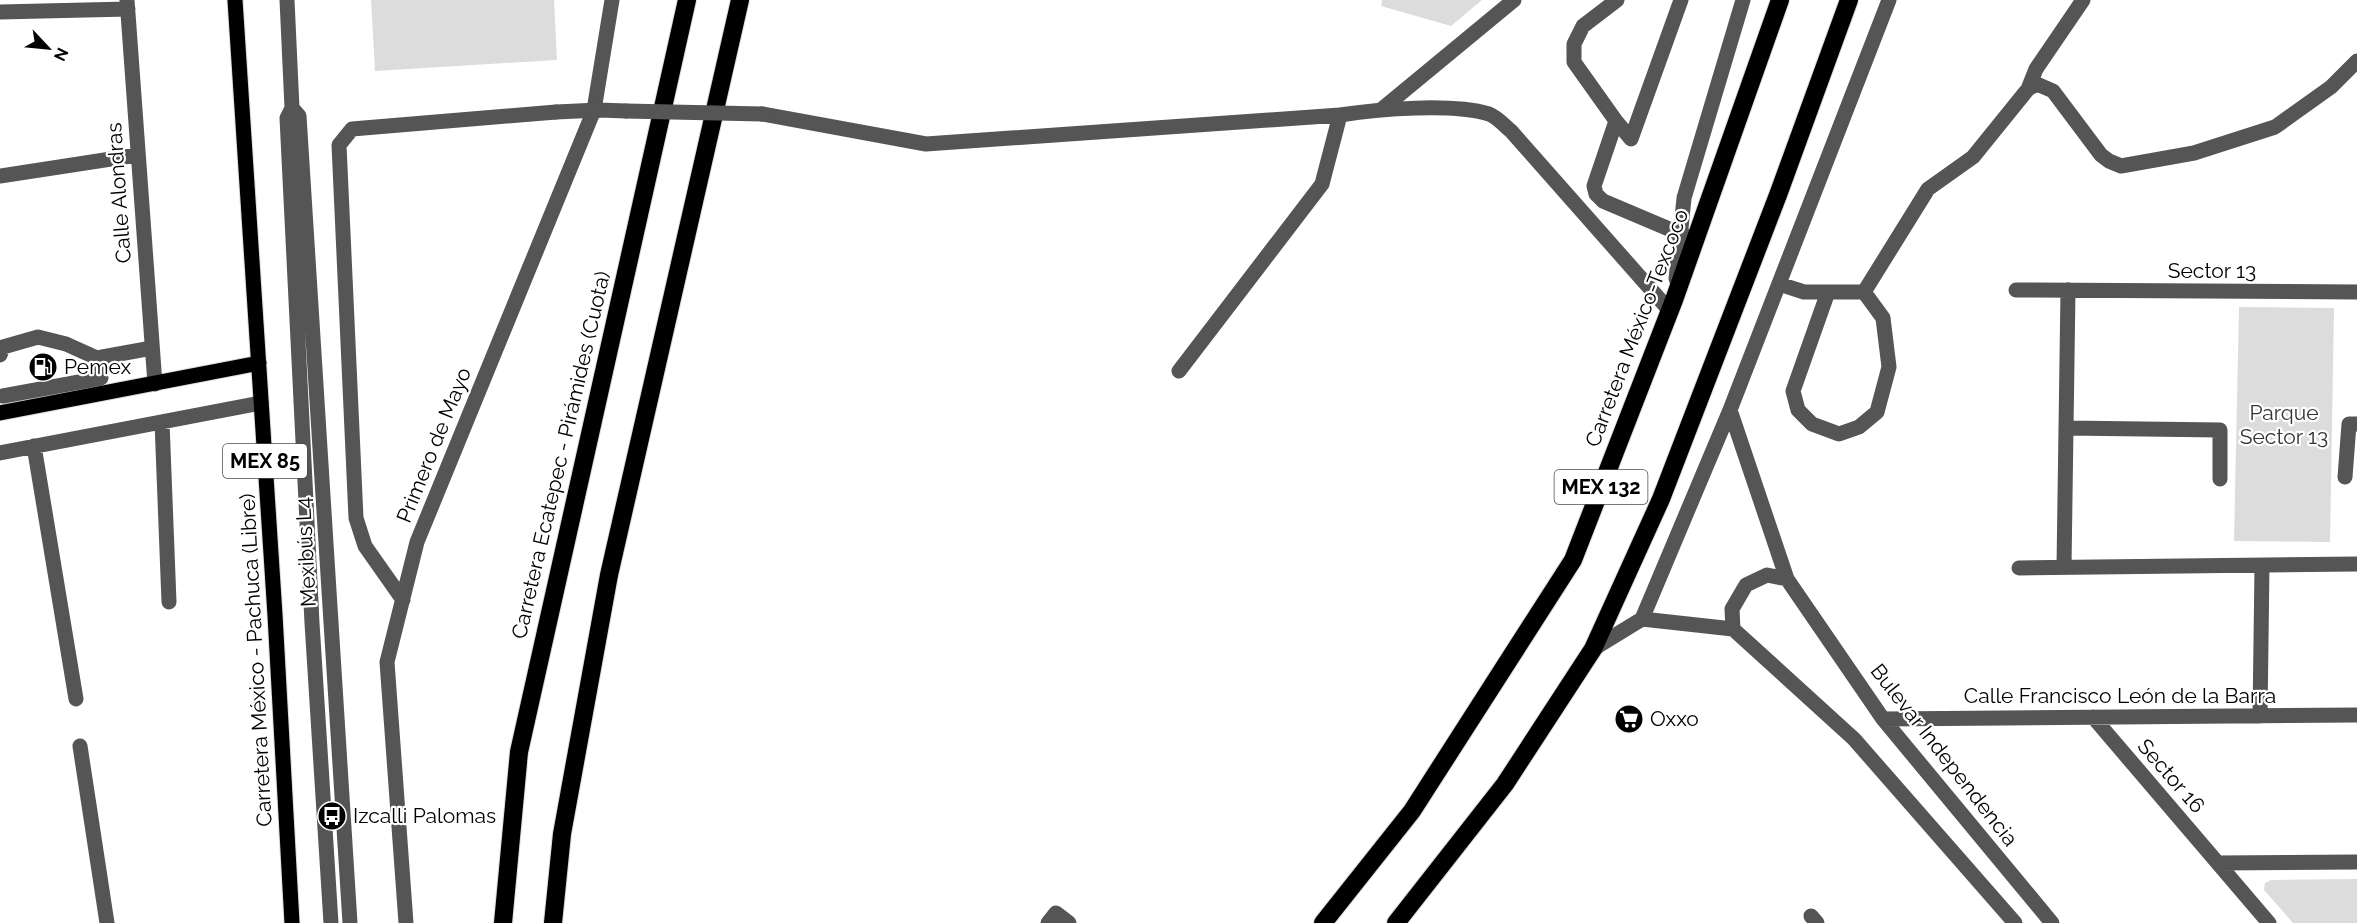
<svg xmlns="http://www.w3.org/2000/svg" width="2357" height="923" font-family="Raleway,sans-serif">
  <style>
    .green { fill: #dcdcdc }
    .lines { fill: none; stroke-linecap: round; stroke-linejoin: round }
    .major-casing { stroke: #dbdbdb; stroke-width: 17 }
    .highway-casing { stroke: #dbdbdb; stroke-width: 20 }
    .minor { stroke: #555; stroke-width: 15 }
    .major { stroke: #000; stroke-width: 15 }
    .highway { stroke: #000; stroke-width: 18 }
    .minor-bridge { stroke: #555; stroke-width: 15 }
    .labels { text-anchor: middle; stroke-width: 4.5; stroke-linejoin: round; paint-order: stroke }
    .shield { fill: #fff; stroke: #4c4c4c; stroke-width: 1.5 }
    .shield-label { font-size: 20px; font-weight: bold; fill: #000 }
    .street-label { font-size: 21px; fill: #000; stroke: #fff }
    .poi-label { font-size: 21px; fill: #000; stroke: #fff; text-anchor: start }
    .park-label { font-size: 21px; fill: #333; stroke: #fff }
  </style>
  <rect width="100%" height="100%" fill="#fff"/>
  <!-- green -->
  <path class="green" d="M371 0H554L557 60 375 71Z
    M1382 0H1482L1451 26 1381 6Z
    M2239 307 2334 308 2330 542 2234 541Z
    M2357 879V923H2293L2264 890 2265 883 2271 880Z"/>
  <g class="lines">
    <!-- major casing -->
    <g class="major-casing">
      <path id="major" d="M235 0 275 615 292 923
        M0 413 259 363"/>
    </g>
    <!-- highway casing -->
    <g class="highway-casing">
      <path id="highway" d="M503 923 519 752 687 0
        M553 923 562 834 609 575 740 0
        M1323 923 1412 811 1573 560 1674 300 1780 0
        M1396 923 1505 784 1593 649 1661 499 1778 195 1849 0"/>
    </g>
    <!-- minor -->
    <path class="minor" d="M127 0 155 384
      M287 0 292 108 287 118 312 623 331 923
      M1681 0 1631 139 1616 121 1594 186 1596 194 1603 201 1695 240
      M0 12 128 9
      M2028 89 2037 84 2053 91 2101 155 2109 161 2121 166 2194 153 2275 127 2331 87 2357 61
      M292 108 299 116 350 923
      M1382 109 1514 0
      M599 110 626 111
      M762 114 926 144 1340 115
      M1616 121 1574 62V44L1583 26 1617 0
      M0 176 137 155
      M1676 279 1684 198 1743 0
      M1779 284 1804 292H1864L1928 189 1973 157 2028 89 2036 69 2083 0
      M2016 290 2357 292
      M1828 292 1793 391 1798 410 1812 424 1839 434 1859 427 1877 412 1889 367 1883 318 1864 292
      M0 355 3 347 38 337 66 344 97 358
      M99 365 97 358 152 348
      M1179 371 1322 184 1340 115C1380 109 1451 103 1489 114 1497 117 1505 126 1511 131L1670 311
      M3 396 101 378
      M1730 410 1787 579 1883 719 2052 923
      M162 422 169 602
      M2066 428 2220 430V479
      M34 446 76 699
      M0 453 261 403
      M2345 477 2349 424H2357
      M2064 567 2068 290
      M2019 568 2357 564
      M403 600 365 546 356 518 339 145 352 129 556 112
      M1642 619 1733 629 1854 739 2015 923
      M1733 629 1732 609 1746 585 1767 575 1787 579
      M1593 649 1642 619 1730 410 1889 0
      M2260 716 2262 566
      M2093 717 2269 923
      M1883 719 2357 715
      M80 746 107 923
      M2218 863 2357 862
      M1811 916 1817 923
      M406 923 387 662 417 542 594 110 612 0
      M1048 923 1056 913 1069 923"/>
    <!-- major -->
    <use href="#major" class="major"/>
    <!-- highway -->
    <use href="#highway" class="highway"/>
    <!-- minor-bridge -->
    <path class="minor-bridge" d="M626 111 762 114
      M556 112 599 110"/>
  </g>
  <!-- icons -->
  <defs>
    <g id="fuel-disc" transform="scale(1.5)"><circle r="9.5" fill="#000" stroke="#fff"/><path d="M-5.5-6h7V0h2V4h1.3V-2.5L3-4.5l.8-.8L6-3V5H2.5V1h-1V6h-7ZM-4.2-4.7v3.2H.2V-4.7Z" fill="#fff"/></g>
    <g id="supermarket-disc" transform="scale(1.5)"><circle r="9.5" fill="#000" stroke="#fff"/><path d="M-6-5.5h2.5l.6 2H6L4.5 2H-2.5L-4.4-4H-6ZM-1.5 3.2a1.3 1.3 0 1 0 .1 0ZM3 3.2a1.3 1.3 0 1 0 .1 0Z" fill="#fff"/></g>
    <g id="bus-disc" transform="scale(1.5)"><circle r="9.5" fill="#000" stroke="#fff"/><path d="M-5-6H5V4H4V6H2V4H-2V6H-4V4H-5ZM-3.5-4V0h7V-4ZM-3.5 1.2v1.5H-2V1.2ZM2 1.2v1.5H3.5V1.2Z" fill="#fff"/></g>
  </defs>
  <g fill-rule="evenodd">
    <use href="#fuel-disc" x="43" y="367"/>
    <use href="#supermarket-disc" x="1629" y="719"/>
    <use href="#bus-disc" x="332" y="816"/>
  </g>
  <g class="labels">
    <!-- shield labels -->
    <g class="shield">
      <rect x="223" y="444" width="84" height="34" rx="4.5"/>
      <rect x="1554.5" y="470" width="93" height="34" rx="4.5"/>
    </g>
    <g class="shield-label">
      <text x="265" y="468">MEX 85</text>
      <text x="1601" y="494">MEX 132</text>
    </g>
    <!-- street labels -->
    <g class="street-label">
      <text transform="translate(119 193) rotate(-94)" y="7">Calle Alondras</text>
      <text x="2212" y="278">Sector 13</text>
      <text transform="translate(1637 328) rotate(-69)" y="7">Carretera México-Texcoco</text>
      <text transform="translate(434 445) rotate(-68)" y="7">Primero de Mayo</text>
      <text transform="translate(561 455) rotate(-77)" y="7">Carretera Ecatepec - Pirámides (Cuota)</text>
      <text transform="translate(306 552) rotate(-93)" y="7">Mexibús L4</text>
      <text transform="translate(256 660) rotate(-93)" y="7">Carretera México - Pachuca (Libre)</text>
      <text x="2120" y="703">Calle Francisco León de la Barra</text>
      <text transform="translate(1944 755) rotate(52)" y="7">Bulevar Independencia</text>
      <text transform="translate(2171 776) rotate(49)" y="7">Sector 16</text>
    </g>
    <!-- poi labels -->
    <g class="poi-label">
      <text x="64" y="374">Pemex</text>
      <text x="1650" y="726">Oxxo</text>
      <text x="353" y="823">Izcalli Palomas</text>
    </g>
    <!-- park labels -->
    <g class="park-label">
      <text x="2284" y="420">Parque<tspan x="2284" dy="24">Sector 13</tspan></text>
    </g>
  </g>
  <!-- north arrow -->
  <g transform="translate(48 48) rotate(116)" stroke="#ffffff" stroke-width="4.5" paint-order="stroke">
  <path d="M0-4.5L10 22L0 15L-10 22Z" fill="#000000"/>
  <text y="-9" font-size="16" font-weight="bold" text-anchor="middle" fill="#000000">N</text>
  </g>
</svg>
